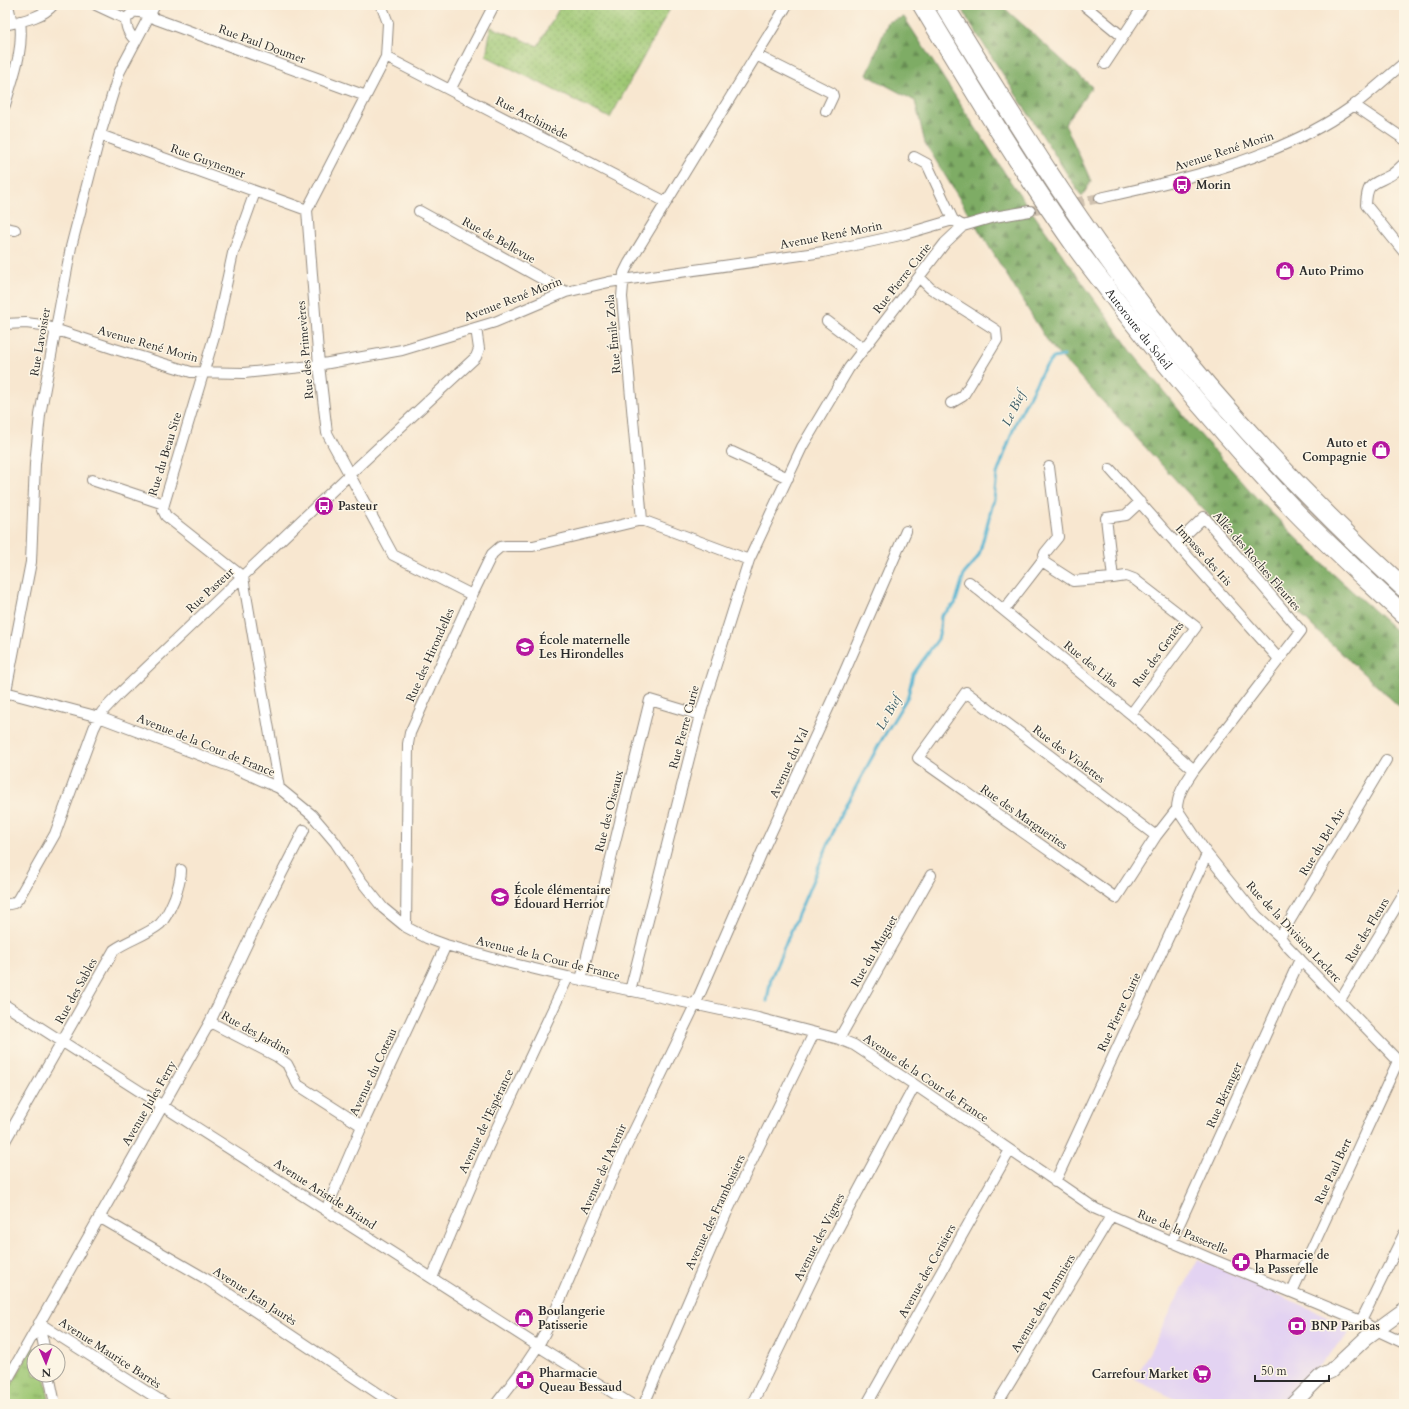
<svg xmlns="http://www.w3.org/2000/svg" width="1409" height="1409" font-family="Cardo,serif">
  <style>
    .built { fill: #e3d3f2 }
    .grass { fill: url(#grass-dots); stroke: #64794f }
    .forest { fill: url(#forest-firs); stroke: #546c48 }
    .park { fill: url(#park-tufts); stroke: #64794f }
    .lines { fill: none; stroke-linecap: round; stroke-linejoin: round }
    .stream { stroke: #51b2d0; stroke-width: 3 }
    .minor-tunnel { stroke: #cfc1af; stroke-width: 10; stroke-dasharray: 10 5; stroke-linecap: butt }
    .minor-casing { stroke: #92897e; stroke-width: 12 }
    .secondary-casing { stroke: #92897e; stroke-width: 16 }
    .motorway-casing { stroke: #92897e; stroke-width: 20 }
    .minor { stroke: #fff; stroke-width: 10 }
    .secondary { stroke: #fff; stroke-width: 14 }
    .motorway { stroke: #fff; stroke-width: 18 }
    .labels { text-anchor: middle; stroke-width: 3; stroke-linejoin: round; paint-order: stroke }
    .street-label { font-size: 12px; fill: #2b2b2b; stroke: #fcf5e5 }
    .poi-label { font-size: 12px; font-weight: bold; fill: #2b2b2b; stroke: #fcf5e5; text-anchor: start }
    .water-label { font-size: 13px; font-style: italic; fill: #385a65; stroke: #fcf5e5 }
  </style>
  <defs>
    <pattern id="grass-dots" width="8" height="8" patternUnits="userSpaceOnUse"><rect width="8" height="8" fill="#9ec773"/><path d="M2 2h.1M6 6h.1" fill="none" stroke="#81a25f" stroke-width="1.8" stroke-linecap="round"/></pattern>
    <pattern id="forest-firs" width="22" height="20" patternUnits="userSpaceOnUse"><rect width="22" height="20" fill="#7eac65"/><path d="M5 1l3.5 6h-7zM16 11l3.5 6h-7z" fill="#678c53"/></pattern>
    <pattern id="park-tufts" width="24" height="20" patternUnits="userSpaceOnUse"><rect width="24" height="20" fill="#9ec773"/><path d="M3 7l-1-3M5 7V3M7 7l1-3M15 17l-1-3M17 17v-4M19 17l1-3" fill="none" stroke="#81a25f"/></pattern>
  </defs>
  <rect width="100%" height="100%" fill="#fcf5e5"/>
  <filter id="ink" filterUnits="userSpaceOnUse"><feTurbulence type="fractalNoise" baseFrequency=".025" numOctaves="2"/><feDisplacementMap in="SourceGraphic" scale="8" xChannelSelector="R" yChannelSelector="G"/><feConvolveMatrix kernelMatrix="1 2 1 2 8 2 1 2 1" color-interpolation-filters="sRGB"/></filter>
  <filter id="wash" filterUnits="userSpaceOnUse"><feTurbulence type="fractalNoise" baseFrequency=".012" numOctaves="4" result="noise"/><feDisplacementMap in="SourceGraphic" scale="16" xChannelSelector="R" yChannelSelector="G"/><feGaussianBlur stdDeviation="0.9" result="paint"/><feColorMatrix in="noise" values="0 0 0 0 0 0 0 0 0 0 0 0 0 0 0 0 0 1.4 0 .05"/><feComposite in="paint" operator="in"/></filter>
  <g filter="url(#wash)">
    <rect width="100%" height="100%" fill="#f8e7d0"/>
    <!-- built -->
    <path class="built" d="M1198 1259 1345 1324 1349 1335 1281 1404H1186L1135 1380Z"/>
    <!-- grass -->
    <path class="grass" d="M561 5H672L610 118 486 56 491 27 538 46Z"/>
    <!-- forest -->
    <path class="forest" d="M961 5H1001L1092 87 1065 124 1091 181 1082 197 968 20Z
      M904 17 1010 181 1134 355 1187 420 1255 496 1332 573 1404 638V711L1311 625 1050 345 925 143 915 101 867 75 888 22Z"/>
    <!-- park -->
    <path class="park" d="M32 1348 38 1349 39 1351H34V1375H44L50 1404H5V1397Z"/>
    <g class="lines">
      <!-- stream -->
      <path class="stream" d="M767 1001 771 978 774 971 841 814 881 741 908 696 913 674 938 639 940 630 941 616 955 604 964 574 973 564 979 555 994 499 997 474 1016 422 1043 370 1053 358 1064 356"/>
    </g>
  </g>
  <g filter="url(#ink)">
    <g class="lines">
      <!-- minor-tunnel -->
      <path class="minor-tunnel" d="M1030 211 1100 198"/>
      <!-- minor casing -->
      <g class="minor-casing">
        <path id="minor" d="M8 5 12 23
          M96 5 126 19
          M380 5 382 7 388 23 386 57 307 210 319 365 327 433 393 555 472 595
          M1084 5 1123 37
          M5 25C21 21 42 18 53 5
          M136 41C129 34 126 29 126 19L133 12C142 11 149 14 156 19L366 96
          M756 55 832 93 833 96 826 111
          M386 57 666 202
          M1105 64 1144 5
          M450 90 494 5
          M5 105C13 76 24 51 20 21
          M1354 105 1404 139
          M100 135 307 210
          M914 157 927 164 953 220 963 226 994 217 1030 211
          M1404 164C1399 168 1395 173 1389 176 1371 185 1367 183 1366 205L1404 252
          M255 192 233 253 217 327 164 504 163 510 166 516 243 577 279 788
          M1100 198C1183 180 1280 158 1350 108 1369 94 1386 78 1404 63
          M419 211 566 292
          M5 228 15 230
          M919 277 930 288 996 330 997 340 963 396 951 403
          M827 321 864 349
          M5 324 26 323 42 325 115 349 191 372 244 373 312 366 402 350 495 322 566 292 609 282 823 252 905 234 953 220
          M732 452 788 478
          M1110 469 1279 659
          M92 480 164 504
          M642 520 622 297 624 273 629 263 787 5
          M642 520 749 560
          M1176 544 1204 517 1301 631 1194 770C1186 782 1177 794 1177 809L1207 854 1257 916 1280 937 1287 946 1404 1067
          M1042 561 1045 553 1058 537 1049 467
          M1113 578 1106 518 1126 515 1140 502
          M969 582 1131 714 1194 770
          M1004 610 1042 561 1073 581 1113 578 1126 576 1134 579 1196 627 1131 714
          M5 692 99 717 234 768 279 788 312 815 335 842 358 877 383 908 406 927 427 938 446 945 510 963 568 977 758 1018 839 1039 854 1045 915 1085 1096 1209 1209 1258 1361 1321 1376 1330 1404 1343
          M5 696 31 562 35 464 40 415 71 247 100 135 119 73 155 5
          M1156 836 966 692 918 758 1116 898 1156 836 1177 809
          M5 905 14 903 18 899 55 834 94 728 102 712 119 694 350 474 476 357 479 349 476 328
          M406 927 408 744 410 733 472 595 492 554 500 547 506 546H533L642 520
          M1280 937 1386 760
          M581 980 650 700 700 715
          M630 991 700 715 749 560 802 447 849 368 945 243 963 226
          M1340 1000 1404 894
          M5 1005 538 1346 631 1404
          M210 1022 276 1056 287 1064 298 1085 362 1126
          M839 1039 931 875
          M5 1141 114 950C128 940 147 935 160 924 167 917 171 906 175 897 178 887 181 880 181 870
          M1055 1182 1207 854
          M326 1210 362 1126 446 945
          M99 1217 208 1280 394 1404
          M1171 1242 1300 959
          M432 1278 486 1151 568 977
          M1292 1292 1398 1061
          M1361 1321 1404 1234
          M39 1323 166 1404
          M39 1323 45 1351
          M49 1375 55 1404
          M5 1384 210 1022 264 908 304 830
          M496 1404 520 1373 538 1346 552 1319 617 1166 695 1005 762 852 838 687 906 531
          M644 1404 726 1214 814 1033
          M752 1404 825 1253 915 1085
          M867 1404 1010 1150
          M997 1404 1111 1216"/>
      </g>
      <!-- secondary casing -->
      <g class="secondary-casing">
        <path id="secondary" d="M1293 1404 1322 1375 1331 1371 1367 1337 1404 1310"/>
      </g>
      <!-- motorway casing -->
      <g class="motorway-casing">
        <g id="motorway">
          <path id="s1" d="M922 5C972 88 1022 171 1078 250 1091 268 1105 285 1118 303 1174 376 1233 445 1296 512 1331 548 1368 581 1404 615"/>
          <path d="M944 5C1008 110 1073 216 1149 314 1226 412 1312 504 1404 588"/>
        </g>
      </g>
      <!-- minor -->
      <use href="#minor" class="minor"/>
      <!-- secondary -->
      <use href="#secondary" class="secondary"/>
      <!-- motorway -->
      <use href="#motorway" class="motorway"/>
    </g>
  </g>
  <!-- icons -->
  <defs>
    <g id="bus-disc" transform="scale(1)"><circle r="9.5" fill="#b5179e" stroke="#fcf5e5"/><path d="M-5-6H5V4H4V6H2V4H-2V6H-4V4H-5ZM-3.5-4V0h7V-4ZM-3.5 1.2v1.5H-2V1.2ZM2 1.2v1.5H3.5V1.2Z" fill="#fff"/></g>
    <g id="shop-disc" transform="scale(1)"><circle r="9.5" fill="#b5179e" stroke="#fcf5e5"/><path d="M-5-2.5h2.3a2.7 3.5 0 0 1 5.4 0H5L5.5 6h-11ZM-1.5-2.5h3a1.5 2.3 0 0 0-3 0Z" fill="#fff"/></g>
    <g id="school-disc" transform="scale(1)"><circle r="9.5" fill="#b5179e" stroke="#fcf5e5"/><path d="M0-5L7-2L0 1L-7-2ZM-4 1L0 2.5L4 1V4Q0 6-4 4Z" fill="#fff"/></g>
    <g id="pharmacy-disc" transform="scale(1)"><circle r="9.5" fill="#b5179e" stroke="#fcf5e5"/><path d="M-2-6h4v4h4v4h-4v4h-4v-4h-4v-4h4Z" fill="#fff"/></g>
    <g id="bank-disc" transform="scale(1)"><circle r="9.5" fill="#b5179e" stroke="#fcf5e5"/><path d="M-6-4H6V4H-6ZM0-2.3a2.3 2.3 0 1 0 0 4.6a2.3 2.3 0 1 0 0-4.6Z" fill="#fff"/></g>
    <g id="supermarket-disc" transform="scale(1)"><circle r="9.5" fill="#b5179e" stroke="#fcf5e5"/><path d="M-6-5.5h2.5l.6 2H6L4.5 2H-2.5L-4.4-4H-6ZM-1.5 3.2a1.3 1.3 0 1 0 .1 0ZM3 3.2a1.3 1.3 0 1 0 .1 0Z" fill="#fff"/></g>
  </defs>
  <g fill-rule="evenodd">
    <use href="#bus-disc" x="1182" y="185"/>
    <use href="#shop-disc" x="1285" y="271"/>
    <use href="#shop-disc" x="1381" y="450"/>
    <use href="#bus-disc" x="324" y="506"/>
    <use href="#school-disc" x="525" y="647"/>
    <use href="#school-disc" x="500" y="897"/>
    <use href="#pharmacy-disc" x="1241" y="1262"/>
    <use href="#shop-disc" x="524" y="1318"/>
    <use href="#bank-disc" x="1297" y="1326"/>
    <use href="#supermarket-disc" x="1202" y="1374"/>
    <use href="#pharmacy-disc" x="525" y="1380"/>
  </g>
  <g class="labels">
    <!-- street labels -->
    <g class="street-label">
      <text transform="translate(262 44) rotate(20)" y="4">Rue Paul Doumer</text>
      <text transform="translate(532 118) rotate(27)" y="4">Rue Archimède</text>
      <text transform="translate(1224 151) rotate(-18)" y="4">Avenue René Morin</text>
      <text transform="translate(208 161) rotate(20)" y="4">Rue Guynemer</text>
      <text transform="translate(831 235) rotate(-11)" y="4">Avenue René Morin</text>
      <text transform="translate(499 240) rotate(29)" y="4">Rue de Bellevue</text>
      <text transform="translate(902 278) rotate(-52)" y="4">Rue Pierre Curie</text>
      <text transform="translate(513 299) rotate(-21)" y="4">Avenue René Morin</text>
      <text dy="4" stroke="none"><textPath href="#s1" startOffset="390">Autoroute du Soleil</textPath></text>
      <text transform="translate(613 334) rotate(-95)" y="4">Rue Émile Zola</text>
      <text transform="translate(40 342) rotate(-80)" y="4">Rue Lavoisier</text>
      <text transform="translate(148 344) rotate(16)" y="4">Avenue René Morin</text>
      <text transform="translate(305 350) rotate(-95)" y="4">Rue des Primevères</text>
      <text transform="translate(165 454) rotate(-73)" y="4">Rue du Beau Site</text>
      <text transform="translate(1204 555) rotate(48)" y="4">Impasse des Iris</text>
      <text transform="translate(1257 561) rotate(49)" y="4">Allée des Roches Fleuries</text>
      <text transform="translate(210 590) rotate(-43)" y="4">Rue Pasteur</text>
      <text transform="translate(1158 654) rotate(-54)" y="4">Rue des Genêts</text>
      <text transform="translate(430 655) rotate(-66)" y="4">Rue des Hirondelles</text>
      <text transform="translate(1091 664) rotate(39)" y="4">Rue des Lilas</text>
      <text transform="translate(684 727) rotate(-75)" y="4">Rue Pierre Curie</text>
      <text transform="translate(206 745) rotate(22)" y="4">Avenue de la Cour de France</text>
      <text transform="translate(1069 754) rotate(37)" y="4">Rue des Violettes</text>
      <text transform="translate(789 763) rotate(-65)" y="4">Avenue du Val</text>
      <text transform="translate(609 811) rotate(-76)" y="4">Rue des Oiseaux</text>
      <text transform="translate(1024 817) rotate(35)" y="4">Rue des Marguerites</text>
      <text transform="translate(1322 842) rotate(-59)" y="4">Rue du Bel Air</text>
      <text transform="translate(1367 930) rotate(-59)" y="4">Rue des Fleurs</text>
      <text transform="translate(1294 932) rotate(47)" y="4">Rue de la Division Leclerc</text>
      <text transform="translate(874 951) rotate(-60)" y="4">Rue du Muguet</text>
      <text transform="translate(548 958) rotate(14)" y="4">Avenue de la Cour de France</text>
      <text transform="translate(76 991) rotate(-61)" y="4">Rue des Sables</text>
      <text transform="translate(1119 1012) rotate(-65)" y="4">Rue Pierre Curie</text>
      <text transform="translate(256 1033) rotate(29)" y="4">Rue des Jardins</text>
      <text transform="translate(373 1072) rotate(-65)" y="4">Avenue du Coteau</text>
      <text transform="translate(926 1078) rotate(34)" y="4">Avenue de la Cour de France</text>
      <text transform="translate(1224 1095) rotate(-66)" y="4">Rue Béranger</text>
      <text transform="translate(149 1103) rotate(-60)" y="4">Avenue Jules Ferry</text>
      <text transform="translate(486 1121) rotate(-65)" y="4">Avenue de l'Espérance</text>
      <text transform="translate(603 1169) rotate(-66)" y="4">Avenue de l'Avenir</text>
      <text transform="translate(1333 1171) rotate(-65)" y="4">Rue Paul Bert</text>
      <text transform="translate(325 1194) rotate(33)" y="4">Avenue Aristide Briand</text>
      <text transform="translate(715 1212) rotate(-65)" y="4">Avenue des Framboisiers</text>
      <text transform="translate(1183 1232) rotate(23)" y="4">Rue de la Passerelle</text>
      <text transform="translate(819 1237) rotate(-63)" y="4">Avenue des Vignes</text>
      <text transform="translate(927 1271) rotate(-61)" y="4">Avenue des Cerisiers</text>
      <text transform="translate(255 1296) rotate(33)" y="4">Avenue Jean Jaurès</text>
      <text transform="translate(1043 1303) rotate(-59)" y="4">Avenue des Pommiers</text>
      <text transform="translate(110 1353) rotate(33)" y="4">Avenue Maurice Barrès</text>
    </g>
    <!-- poi labels -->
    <g class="poi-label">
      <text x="1196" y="189">Morin</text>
      <text x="1299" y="275">Auto Primo</text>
      <text x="1367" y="447" text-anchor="end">Auto et<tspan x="1367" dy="14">Compagnie</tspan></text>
      <text x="338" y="510">Pasteur</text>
      <text x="539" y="644">École maternelle<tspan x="539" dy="14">Les Hirondelles</tspan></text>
      <text x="514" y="894">École élémentaire<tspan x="514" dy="14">Édouard Herriot</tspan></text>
      <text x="1255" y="1259">Pharmacie de<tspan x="1255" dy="14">la Passerelle</tspan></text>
      <text x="538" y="1315">Boulangerie<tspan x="538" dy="14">Patisserie</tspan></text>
      <text x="1311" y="1330">BNP Paribas</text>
      <text x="539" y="1377">Pharmacie<tspan x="539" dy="14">Queau Bessaud</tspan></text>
      <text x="1188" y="1378" text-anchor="end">Carrefour Market</text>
    </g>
    <!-- water labels -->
    <g class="water-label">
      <text transform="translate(1013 408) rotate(-64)" y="5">Le Bief</text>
      <text transform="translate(888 712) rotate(-61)" y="5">Le Bief</text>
    </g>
  </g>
  <!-- margin -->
  <rect width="1409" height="1409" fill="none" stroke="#fcf5e5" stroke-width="20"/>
  <!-- north arrow -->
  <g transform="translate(46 1363) rotate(178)"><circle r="19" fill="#fcf5e5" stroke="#a8a49b"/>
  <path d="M0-3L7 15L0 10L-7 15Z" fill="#b5179e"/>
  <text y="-6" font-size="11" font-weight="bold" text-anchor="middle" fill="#2b2b2b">N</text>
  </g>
  <!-- scale -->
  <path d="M1255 1375v6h74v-6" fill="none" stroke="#2b2b2b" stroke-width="2"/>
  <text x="1261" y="1375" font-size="12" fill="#2b2b2b" stroke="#fcf5e5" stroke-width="3" paint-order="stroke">50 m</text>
</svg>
